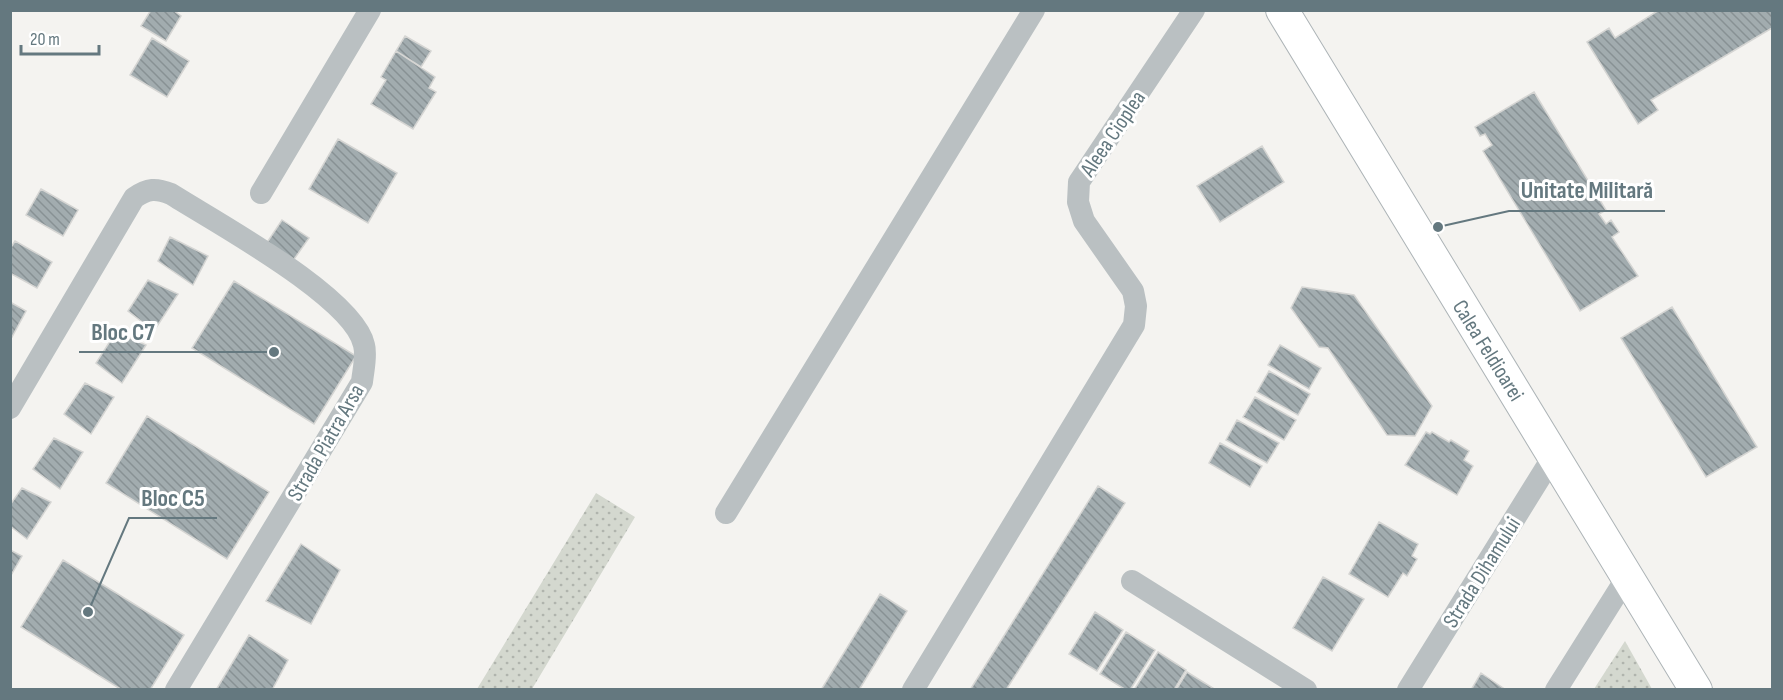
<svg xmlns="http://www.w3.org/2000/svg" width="1783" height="700" font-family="'Sofia Sans Condensed',sans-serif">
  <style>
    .grass { fill: url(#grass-dots) }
    .building { fill: url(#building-back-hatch); stroke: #d5d5d3; stroke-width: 1.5 }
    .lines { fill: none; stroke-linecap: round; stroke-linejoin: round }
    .secondary-casing { stroke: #adb4b7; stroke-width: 34 }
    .street { stroke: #bac0c2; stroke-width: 22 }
    .secondary { stroke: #fff; stroke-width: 32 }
    .labels { text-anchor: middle; stroke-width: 6; stroke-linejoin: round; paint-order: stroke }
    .street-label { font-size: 22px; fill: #64787f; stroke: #fff }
    .leader { fill: none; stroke: #64787f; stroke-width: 2 }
    .callout-dot { fill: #64787f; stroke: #fff; stroke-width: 2 }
    .callout-label { font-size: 24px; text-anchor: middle; font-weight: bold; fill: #64787f; stroke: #fff; stroke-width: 6; stroke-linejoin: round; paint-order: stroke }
  </style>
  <defs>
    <pattern id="grass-dots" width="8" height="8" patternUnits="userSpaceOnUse" patternTransform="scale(1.5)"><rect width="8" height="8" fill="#d4d8cf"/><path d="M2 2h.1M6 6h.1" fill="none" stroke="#b0b4ad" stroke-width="1.8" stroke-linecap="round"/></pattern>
    <pattern id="building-back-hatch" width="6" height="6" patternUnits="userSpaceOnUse" patternTransform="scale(1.5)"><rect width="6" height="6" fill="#a2acaf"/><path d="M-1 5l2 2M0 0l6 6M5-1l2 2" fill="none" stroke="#889194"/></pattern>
  </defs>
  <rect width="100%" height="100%" fill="#f4f3f0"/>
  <!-- grass -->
  <path class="grass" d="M596 493 635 517 532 689H477Z
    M1625 641 1652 689H1594Z"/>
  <!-- building -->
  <path class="building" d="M151 10H173L181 16 166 41 141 26Z
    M1659 10H1772V28L1651 100 1658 110 1638 124 1587 42 1609 28 1615 38Z
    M405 36 431 51 421 67 396 51Z
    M152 38 189 61 167 97 130 75Z
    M396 51 435 77 429 88 436 92 413 129 371 104 386 80 381 77Z
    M1534 92 1606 210 1599 214 1606 224 1611 220 1619 232 1612 237 1638 276 1580 311 1483 151 1492 145 1485 134 1480 136 1475 127Z
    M338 139 397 173 368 223 309 189Z
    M1262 146 1284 182 1220 222 1197 186Z
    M41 189 78 210 63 236 26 215Z
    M282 220 309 238 292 262 266 244Z
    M170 237 208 256 193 285 158 261Z
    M15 241 52 262 37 288 10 273V249Z
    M148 280 178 294 154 331 128 311Z
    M234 281 356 356 314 424 192 348Z
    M1302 287 1354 295 1432 406 1415 436 1387 435 1328 348 1319 347 1291 308Z
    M10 302 26 311 12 337 10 336Z
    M1672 307 1757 447 1706 477 1621 338Z
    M116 332 146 345 122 383 96 363Z
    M1280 345 1321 368 1309 389 1268 365Z
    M1269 371 1310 394 1298 415 1257 392Z
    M85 383 114 397 91 434 64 414Z
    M1255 397 1296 420 1284 440 1243 417Z
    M147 416 269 492 227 559 106 483Z
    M1237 420 1279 443 1267 463 1226 440Z
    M1426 432 1430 434 1432 432 1449 442 1451 440 1469 451 1464 460 1473 466 1457 495 1405 465Z
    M54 438 83 452 60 489 33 469Z
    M1220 443 1262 466 1250 487 1209 463Z
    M1098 486 1125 503 1006 690H970Z
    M22 488 51 502 27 539 10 526V505Z
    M1379 522 1418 544 1412 556 1417 559 1407 576 1403 573 1388 597 1349 574Z
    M301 544 340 570 311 624 266 601Z
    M10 550 22 556 10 577Z
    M63 560 184 635 150 690H122L21 627Z
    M1323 577 1364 599 1332 651 1293 628Z
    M880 594 907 611 859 690H821Z
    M1095 612 1123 630 1097 671 1069 654Z
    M1126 632 1155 650 1130 690H1126L1100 674Z
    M249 635 288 660 272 690H216Z
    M1158 652 1186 670 1174 690H1134Z
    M1187 672 1216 690H1176Z
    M1481 673 1506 690H1471Z"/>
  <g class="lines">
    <!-- secondary casing -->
    <g class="secondary-casing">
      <path id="secondary" d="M1282 10 1696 690"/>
    </g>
    <!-- street -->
    <path class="street" d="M261 193 370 10
      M10 408 134 198C148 188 156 188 171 194 215 222 354 297 364 345 367 356 363 371 362 382L176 690
      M726 513 1034 10
      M1132 581 1306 690
      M913 690 1134 325 1136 306 1133 291 1084 221 1078 202 1079 182 1194 10
      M1408 690 1554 455
      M1556 690 1627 577"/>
    <!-- secondary -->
    <use href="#secondary" class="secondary"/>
  </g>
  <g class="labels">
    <!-- street labels -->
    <g class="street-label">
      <text transform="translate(1112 133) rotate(-56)" y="8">Aleea Cioplea</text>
      <text transform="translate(1489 350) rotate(58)" y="8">Calea Feldioarei</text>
      <text transform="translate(325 442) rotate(-60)" y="8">Strada Piatra Arsa</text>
      <text transform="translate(1481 572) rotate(-58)" y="8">Strada Dihamului</text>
    </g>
  </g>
  <!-- callouts -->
  <path class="leader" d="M1438 227L1509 211H1665M274 352L167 352H79M88 612L129 518H217"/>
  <g class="callout-dot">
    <circle cx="1438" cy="227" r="6"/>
    <circle cx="274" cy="352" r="6"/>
    <circle cx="88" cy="612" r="6"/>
  </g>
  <g class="callout-label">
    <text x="1587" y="198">Unitate Militară</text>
    <text x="123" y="340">Bloc C7</text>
    <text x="173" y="506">Bloc C5</text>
  </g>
  <!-- border -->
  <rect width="1783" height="700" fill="none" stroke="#64787f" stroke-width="24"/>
  <!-- scale -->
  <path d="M21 45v9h78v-9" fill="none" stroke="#64787f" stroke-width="3"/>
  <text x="30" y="45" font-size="18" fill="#64787f" stroke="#ffffff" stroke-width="4.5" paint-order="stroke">20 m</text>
</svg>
